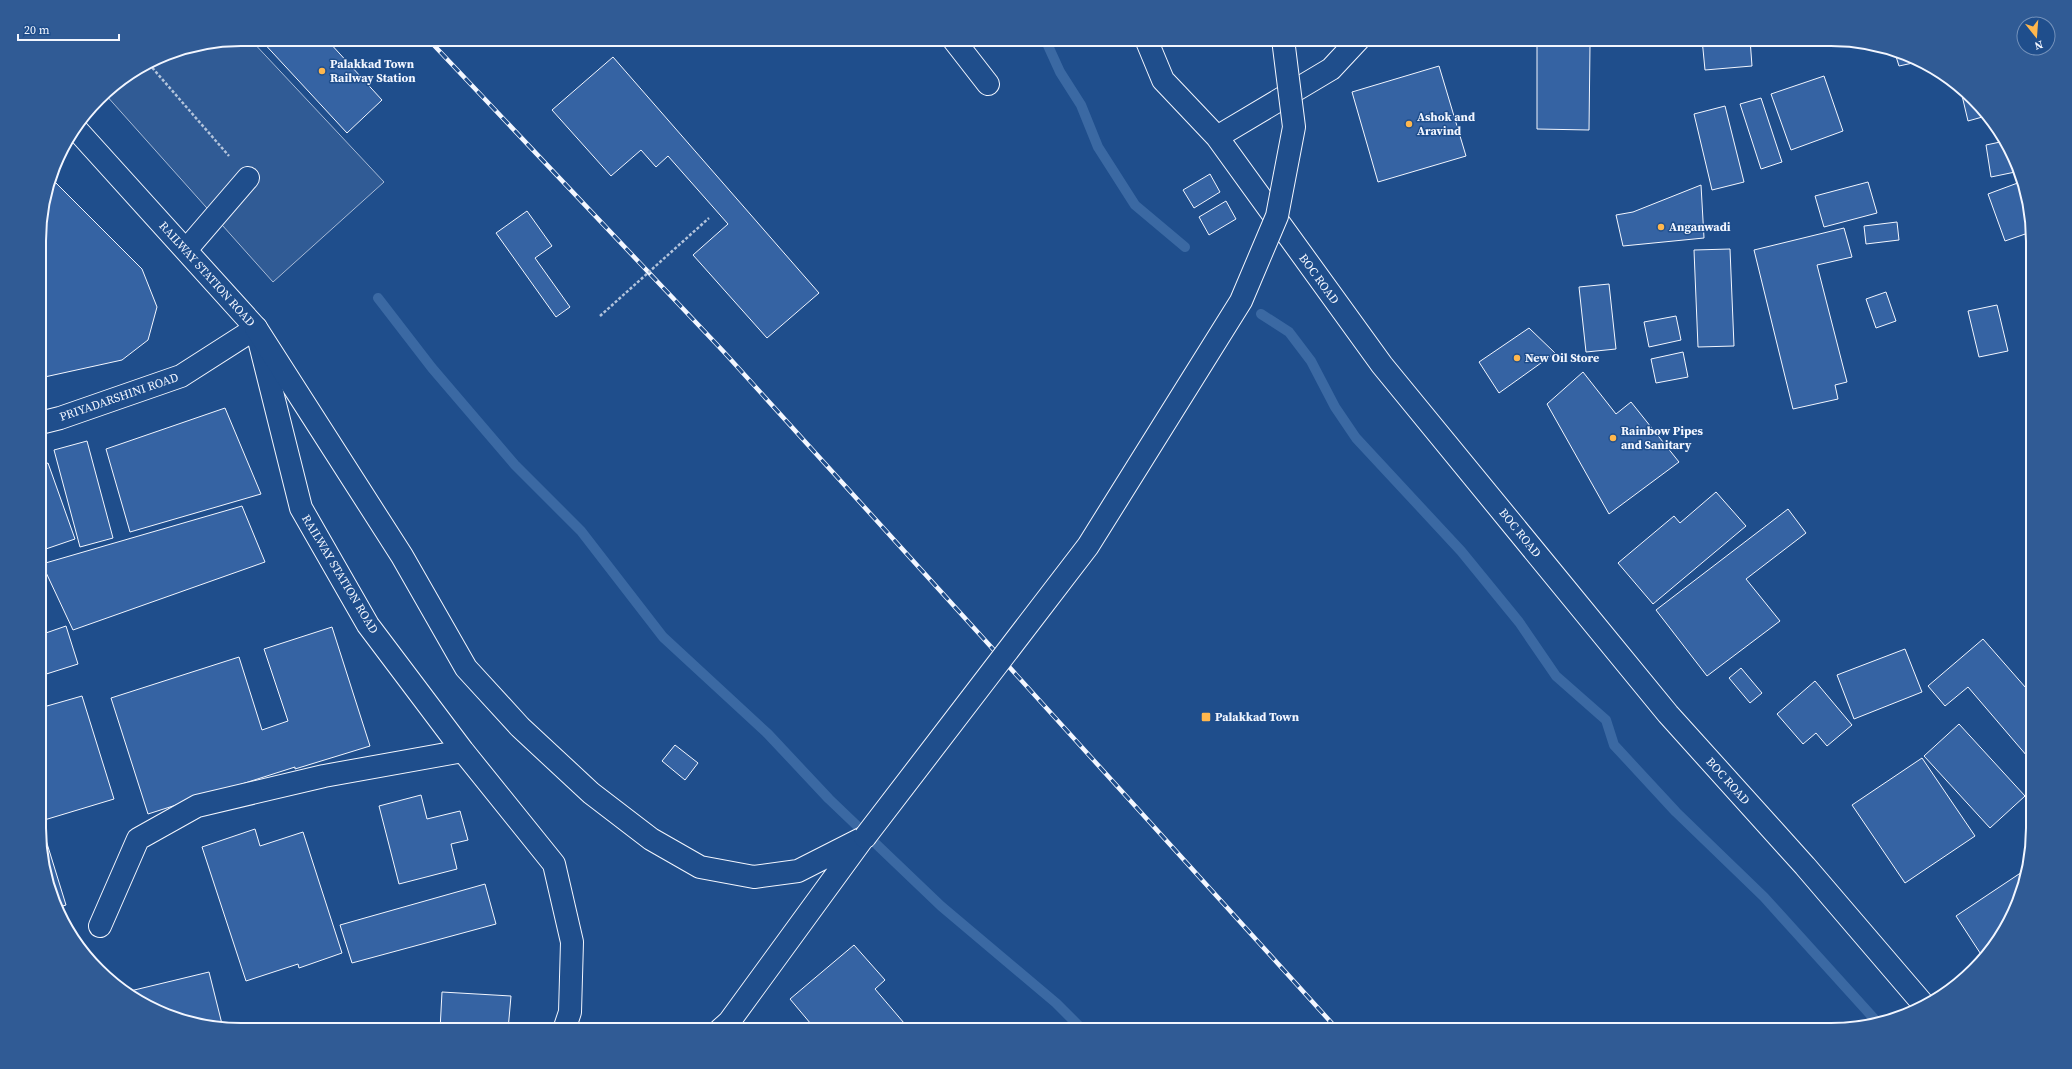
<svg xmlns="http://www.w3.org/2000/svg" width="2072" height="1069" font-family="'Source Serif 4',serif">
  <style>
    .parking { fill: #305b95; stroke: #a8bbd7 }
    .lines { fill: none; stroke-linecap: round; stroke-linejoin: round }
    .stream { stroke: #3b69a3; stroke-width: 10 }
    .building { fill: #3563a3; stroke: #f2f6ff }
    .minor-casing { stroke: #f2f6ff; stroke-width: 24 }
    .major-casing { stroke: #f2f6ff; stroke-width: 24 }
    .path { stroke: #b3c4dc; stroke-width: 2.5; stroke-dasharray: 3 2; stroke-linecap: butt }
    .minor { stroke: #1f4e8c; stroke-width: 22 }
    .major { stroke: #1f4e8c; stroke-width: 22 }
    .rail-casing { stroke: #f2f6ff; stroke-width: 4.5 }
    .rail { stroke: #1f4e8c; stroke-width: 3; stroke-dasharray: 9; stroke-linecap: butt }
    .major-bridge-casing { stroke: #f2f6ff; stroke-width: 24; stroke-linecap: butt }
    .path-bridge { stroke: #b3c4dc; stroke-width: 2.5; stroke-dasharray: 3 2; stroke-linecap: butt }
    .major-bridge { stroke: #1f4e8c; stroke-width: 22 }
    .poi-dot { fill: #ffb74d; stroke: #1f4e8c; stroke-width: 1.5 }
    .labels { text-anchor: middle; stroke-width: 3; stroke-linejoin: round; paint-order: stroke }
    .poi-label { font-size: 12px; font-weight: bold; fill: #f2f6ff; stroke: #1f4e8c; text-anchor: start }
    .street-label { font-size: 12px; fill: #f2f6ff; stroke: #1f4e8c }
    .rim { fill: none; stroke: #f2f6ff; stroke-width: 2 }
  </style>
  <rect width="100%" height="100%" fill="#1f4e8c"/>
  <!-- parking -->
  <path class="parking" d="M241 39H250L384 182 273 282 105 94 108 89 164 54Z"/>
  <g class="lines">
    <!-- stream -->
    <path class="stream" d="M1045 39 1060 72 1081 105 1098 147 1135 205 1185 247
      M378 298 432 368 515 465 581 531 663 637 768 734 829 799 941 906 1056 1003 1083 1030
      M1261 314 1289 332 1311 361 1335 407 1356 438 1461 551 1519 622 1556 676 1606 720 1614 745 1676 812 1764 897 1878 1023"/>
  </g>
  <!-- building -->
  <path class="building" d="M260 39H332L329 42 382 100 347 133Z
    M1702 39H1750L1752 66 1705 70Z
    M1537 44 1590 45 1589 130 1537 129Z
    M1894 50 1920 60 1922 61 1899 66Z
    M613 57 819 293 767 338 693 255 728 224 668 156 656 167 641 150 611 176 552 110Z
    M1439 66 1466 156 1378 182 1352 92Z
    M1824 76 1843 131 1791 150 1771 94Z
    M1960 87 1985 114 1986 116 1968 121Z
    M1761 98 1782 162 1761 169 1740 104Z
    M1725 106 1744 182 1712 190 1694 114Z
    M2005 141 2020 171 1991 177 1986 145Z
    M1210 174 1220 192 1194 208 1183 190Z
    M52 179 142 269 157 307 148 340 122 360 40 378 39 228Z
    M2023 181 2031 215V232L2005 241 1988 194Z
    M1868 182 1877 213 1824 227 1815 196Z
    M1701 185 1704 238 1623 246 1616 215 1633 212Z
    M1226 201 1236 219 1209 235 1199 217Z
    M527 211 552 246 535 258 570 307 556 317 496 233Z
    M1897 222 1899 240 1866 244 1864 226Z
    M1844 228 1852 257 1817 265 1847 382 1835 385 1838 399 1793 409 1754 250Z
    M1730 249 1734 346 1698 347 1694 250Z
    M1609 284 1616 349 1586 352 1579 287Z
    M1886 292 1896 321 1876 328 1866 299Z
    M1997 305 2008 351 1979 357 1968 311Z
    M1676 316 1681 340 1649 347 1644 322Z
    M1529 328 1555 353 1499 393 1479 362Z
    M1683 352 1688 377 1656 383 1651 359Z
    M1583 372 1616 414 1631 402 1679 462 1609 514 1547 404Z
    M225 408 261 494 130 532 106 449Z
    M87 441 113 538 80 547 54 450Z
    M48 463 75 539 40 551V466Z
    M1716 492 1746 526 1653 604 1618 563 1674 516 1680 523Z
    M242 506 265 562 73 630 42 564Z
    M1788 509 1806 533 1746 579 1780 621 1707 676 1656 610Z
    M66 626 78 664 40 676V635Z
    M332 627 370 746 295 769V767L148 814 111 698 239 657 262 730 288 721 264 649Z
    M1983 639 2033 696V763L1968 687 1945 706 1928 686Z
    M2032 647 2033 660 2026 651Z
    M1905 649 1922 692 1854 719 1837 675Z
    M1741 668 1762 693 1750 703 1729 678Z
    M1815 681 1852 725 1827 746 1816 733 1803 744 1777 714Z
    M82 696 114 799 41 821 40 708Z
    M1959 724 2025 796 1990 828 1924 756Z
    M675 745 698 763 685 780 662 761Z
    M1922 758 1975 836 1905 883 1852 805Z
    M421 795 427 819 460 811 468 840 451 844 457 869 399 884 379 806Z
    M41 824 66 905 56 908 41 854Z
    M255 829 260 846 303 832 342 953 299 968 298 964 246 981 202 847Z
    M2028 868 2026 880 2012 917 1984 959 1956 916Z
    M485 884 496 924 352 963 340 925Z
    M854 945 885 980 875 989 910 1030H816L790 999Z
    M209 972 223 1028 189 1023 152 1009 126 992Z
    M442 992 511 996 508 1030H440Z"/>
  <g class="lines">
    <!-- minor casing -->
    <g class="minor-casing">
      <path id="minor" d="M953 39 988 84
        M1146 39 1163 80 1217 137 1382 365 1668 714 1805 866 1924 1005
        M77 130 256 328 301 508 368 625 463 751 554 864 572 942 570 1012 564 1030
        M1217 137 1331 69 1359 39
        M186 250 248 178
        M40 423 60 418 181 376 256 328
        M100 926 138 839 197 806 324 776 463 751"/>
    </g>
    <!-- major casing -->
    <g class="major-casing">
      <path id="major" d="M256 328 402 556 466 668 520 727 591 793 651 839 700 867 754 877 798 871 865 837
        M720 1030 729 1022 861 841"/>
    </g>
    <!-- path -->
    <path class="path" d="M149 64 229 156"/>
    <!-- minor -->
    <use href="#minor" class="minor"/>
    <!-- major -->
    <use href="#major" class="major"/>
    <!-- rail casing -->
    <g class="rail-casing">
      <path id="rail" d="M428 39 723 351 1338 1030"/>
    </g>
    <!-- rail -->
    <use href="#rail" class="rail"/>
    <!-- major-bridge casing -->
    <g class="major-bridge-casing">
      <path id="major-bridge" d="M865 837 1088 546 1241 301 1277 216 1294 127 1283 39"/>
    </g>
    <!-- path-bridge -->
    <path class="path-bridge" d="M600 316 709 218"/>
    <!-- major-bridge -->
    <use href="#major-bridge" class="major-bridge"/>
  </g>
  <!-- markers -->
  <g class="poi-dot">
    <circle cx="322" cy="71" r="4"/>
    <circle cx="1409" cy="124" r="4"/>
    <circle cx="1661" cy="227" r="4"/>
    <circle cx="1517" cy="358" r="4"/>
    <circle cx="1613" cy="438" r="4"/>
    <rect x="1201" y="712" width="10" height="10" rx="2"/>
  </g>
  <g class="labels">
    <!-- poi labels -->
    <g class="poi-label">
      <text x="330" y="68">Palakkad Town<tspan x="330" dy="14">Railway Station</tspan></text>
      <text x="1417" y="121">Ashok and<tspan x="1417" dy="14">Aravind</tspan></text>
      <text x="1669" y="231">Anganwadi</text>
      <text x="1525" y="362">New Oil Store</text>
      <text x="1621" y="435">Rainbow Pipes<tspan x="1621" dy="14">and Sanitary</tspan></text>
      <text x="1215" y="721">Palakkad Town</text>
    </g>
    <!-- street labels -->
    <g class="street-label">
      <text transform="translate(207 274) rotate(48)" y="4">RAILWAY STATION ROAD</text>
      <text transform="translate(1319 279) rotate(54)" y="4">BOC ROAD</text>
      <text transform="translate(119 397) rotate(-19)" y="4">PRIYADARSHINI ROAD</text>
      <text transform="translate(1520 533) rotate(51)" y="4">BOC ROAD</text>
      <text transform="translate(340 574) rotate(59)" y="4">RAILWAY STATION ROAD</text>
      <text transform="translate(1728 781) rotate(48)" y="4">BOC ROAD</text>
    </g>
  </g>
  <!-- crop -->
  <path d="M0 0H2072V1069H0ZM241 46H1831A195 195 0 0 1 2026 241V828A195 195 0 0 1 1831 1023H241A195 195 0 0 1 46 828V241A195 195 0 0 1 241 46Z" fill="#305b95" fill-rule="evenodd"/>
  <path class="rim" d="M241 46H1831A195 195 0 0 1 2026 241V828A195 195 0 0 1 1831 1023H241A195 195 0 0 1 46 828V241A195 195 0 0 1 241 46Z"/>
  <!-- north arrow -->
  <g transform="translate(2036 36) rotate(163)"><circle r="19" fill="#1f4e8c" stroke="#7391ba"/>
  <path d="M0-3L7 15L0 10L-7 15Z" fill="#ffb74d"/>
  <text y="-6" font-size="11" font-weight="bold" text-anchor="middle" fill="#f2f6ff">N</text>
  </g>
  <!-- scale -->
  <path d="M18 34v6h101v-6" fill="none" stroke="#f2f6ff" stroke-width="2"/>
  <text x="24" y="34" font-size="12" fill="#f2f6ff" stroke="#1f4e8c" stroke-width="3" paint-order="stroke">20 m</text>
</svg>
